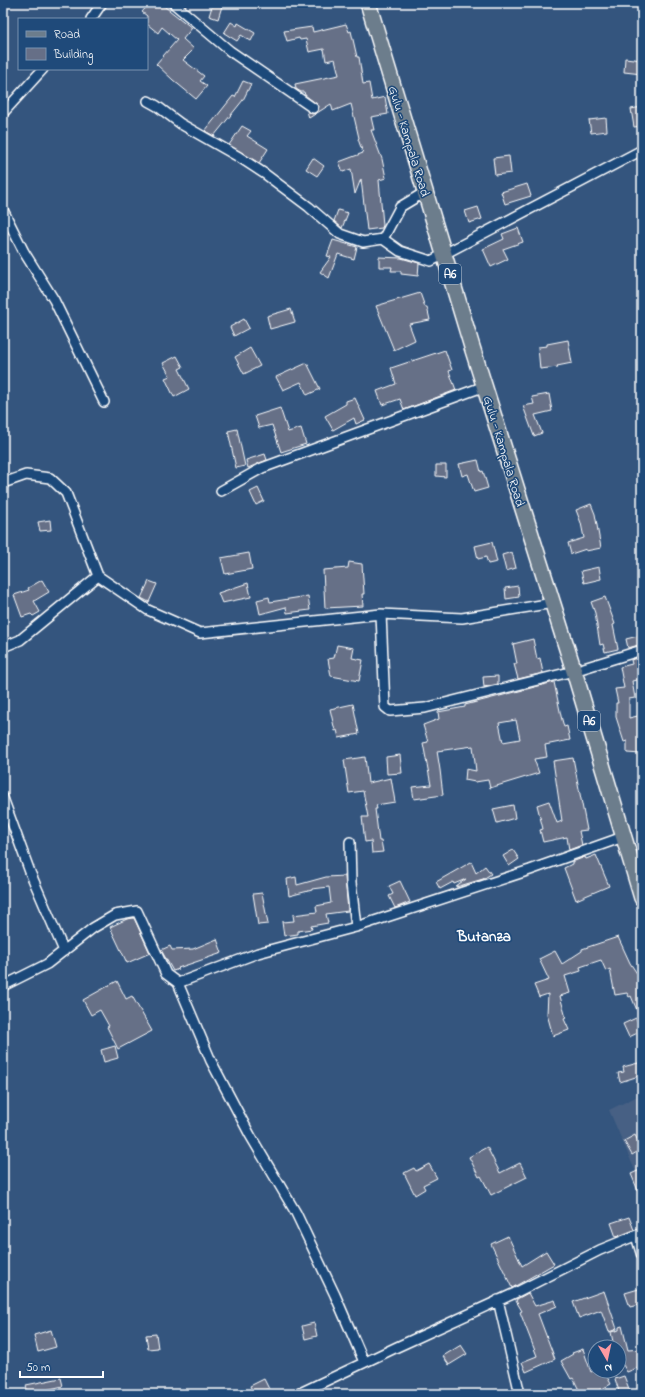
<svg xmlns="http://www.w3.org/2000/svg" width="645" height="1397" font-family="'Indie Flower',sans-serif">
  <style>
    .built { fill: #476084 }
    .building { fill: #666f87; stroke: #fff; fill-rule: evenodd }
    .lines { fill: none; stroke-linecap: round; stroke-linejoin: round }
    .minor-casing { stroke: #fff; stroke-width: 12 }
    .primary-casing { stroke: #fff; stroke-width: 18 }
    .minor { stroke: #1f4a7a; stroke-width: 9 }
    .primary { stroke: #6c7d8c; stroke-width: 15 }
    .labels { text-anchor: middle; stroke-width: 3.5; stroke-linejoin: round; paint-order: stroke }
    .shield { fill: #1f4a7a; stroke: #bcc9d7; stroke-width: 1 }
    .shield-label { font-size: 12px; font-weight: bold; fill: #fff }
    .street-label { font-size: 13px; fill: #fff; stroke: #1f4a7a }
    .quarter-label { font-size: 15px; font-weight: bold; fill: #fff; stroke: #1f4a7a }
  </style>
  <rect width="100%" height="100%" fill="#34557e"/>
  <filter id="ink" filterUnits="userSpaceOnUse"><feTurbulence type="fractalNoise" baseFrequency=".025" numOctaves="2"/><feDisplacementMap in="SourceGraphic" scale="8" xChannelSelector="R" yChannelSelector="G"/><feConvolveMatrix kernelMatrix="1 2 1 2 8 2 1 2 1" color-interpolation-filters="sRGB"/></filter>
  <g filter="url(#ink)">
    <!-- built -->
    <path class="built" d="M642 1094V1172L637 1175 609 1110Z"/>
    <!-- building -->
    <path class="building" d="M150 3H160L192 28 183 39 194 49 183 60 204 76 200 81 207 86 196 99 173 80 156 64 177 40 162 27 158 33 147 24V16L142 12Z
      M213 3H223L218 19 209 16Z
      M231 22 237 26 238 23 255 33 251 41 241 35 237 41 224 33Z
      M346 24 349 32 351 31 357 57H359L363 84 369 83 372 100 385 97 388 114 371 117 374 130H371L382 159 386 178 379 180 383 225 382 228 367 230 361 179 355 194 351 169 343 172 339 162 363 153 358 139 359 138 351 104 333 111 331 104 309 118 307 111 312 114 316 113 318 111 319 106 305 95 304 92H301L296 89 295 84 339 75 335 59 326 61 324 49 309 52 306 39 300 40 299 38 287 41 284 31 312 27 313 32Z
      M625 58 642 60V74L624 72Z
      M243 81 251 84 243 100 214 136 205 131 233 96 235 97Z
      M642 107V126L634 127 631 109Z
      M606 118 607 131 591 133 589 120Z
      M242 126 251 131 247 136 268 149 259 163 229 145Z
      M509 156 511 173 495 175 493 158Z
      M313 158 324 166 317 176 306 169Z
      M527 184 531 196 505 204 501 192Z
      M478 207 482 219 469 223 465 211Z
      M338 210 348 213 342 228 334 221Z
      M518 228 523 242 503 249 508 259 491 267 483 249 504 239 502 234Z
      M333 240 357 247 354 259 338 254 329 278 320 272 331 257 327 256Z
      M379 257 401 258 419 263 418 276 401 274V271H391L392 267H379Z
      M420 293 425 307H427L430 320 409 324 415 340 394 350 376 306Z
      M291 309 295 322 270 329 267 316Z
      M244 319 249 328 234 336 230 327Z
      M568 340 572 363 557 366 558 367 540 369 538 347 547 346V344Z
      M250 348 260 366 244 374 235 357Z
      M445 350 452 370 449 371 456 390 404 410 400 399 382 405 377 391 396 384 391 368Z
      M177 356 183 367 179 369 189 389 174 397 165 378 170 376 163 363Z
      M307 363 320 389 307 395 301 382 283 390 276 377Z
      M549 394 552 411 535 415 542 433 534 436 523 406 534 404 532 397Z
      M355 398 365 420 356 424 354 418 333 430 325 416 346 404V401Z
      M280 408 288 432 301 428 306 444 281 452 272 425 259 428 255 416Z
      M237 429 245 466 236 468 228 431Z
      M265 454 267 460 248 468 246 460Z
      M478 460 481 472 483 471 488 488 474 492 468 474 462 476 459 464Z
      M436 465H446V477L436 476Z
      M258 488 264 501 256 505 250 492Z
      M591 504 595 514 601 548 586 551V549L571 554 568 543 584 538 581 523 576 510Z
      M50 520 51 530 40 531 38 522Z
      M492 542 497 562 488 564 486 557 478 559 475 546Z
      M512 552 516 568 506 571 502 555Z
      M249 553 252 569 225 574 221 558Z
      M349 562 362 564 364 594H362L363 606 325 608 323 570 348 568Z
      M599 567 601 579 584 583 581 571Z
      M42 580 49 592 34 601 40 612 33 616 31 614 22 617 14 595 29 590 28 588Z
      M149 581 157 584 149 602 141 598Z
      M248 583 251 597 222 603 218 593Z
      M518 586 519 597 506 599 505 588Z
      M308 596 310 610 287 613 286 607 260 614 257 600 269 597 270 602Z
      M605 597 615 624 613 625 618 649 605 652 603 644 600 645 595 613 591 602Z
      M642 635V644L628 648 626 639Z
      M533 639 537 659 540 658 543 673 518 679 514 664H517L513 644Z
      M337 645 354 648 352 658 363 660 359 681 331 676 328 659 334 658Z
      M642 656V679L632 681 635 698 629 699V718L642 715 641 754 627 753V741L624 742 616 717V703H618L615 689 624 688 620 667 632 664 631 660Z
      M498 676V684L484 687 483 677Z
      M554 682 561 716 564 727 567 726 570 740 545 745 547 757 534 759 539 773 490 788 488 780 475 782 465 780 466 769 476 771 473 746 437 751 440 770 443 795 414 799 412 787 431 785 423 743 428 742 423 725 439 719 438 712 465 707V705ZM516 720 520 739 503 742 499 723Z
      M353 704 359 734 339 738 337 730 335 731 330 709Z
      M400 755 402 773 387 774 386 757Z
      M365 757 368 783 391 778 395 802 376 805 377 809H375L379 841H381L383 852 372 853 371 841 365 842 362 817H368L363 791 349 793 344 760Z
      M573 758 587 830 579 831 582 845 569 850 567 837 543 842 540 830 543 829 537 805 549 801 557 823 562 821 553 761Z
      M513 805 515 818 497 823 493 809Z
      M513 850 519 859 509 866 503 856Z
      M596 855 609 886 576 900 564 868 572 864V862L585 857 586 859Z
      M471 862 476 873 485 866 491 874 483 879 456 887V886L466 879 454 884 453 882 440 889 436 882Z
      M345 876 348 911 326 914 328 923 311 926 312 929 298 931V934L284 936 282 922 294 921 293 915 317 912 316 906 331 903 329 887 312 889V890L289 896 287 879 296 877 297 885 326 877Z
      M400 881 410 902 395 908 389 896 393 894 389 886Z
      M262 893 268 924 258 925 253 894Z
      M134 918 150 953 127 963 110 927 127 919Z
      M618 937 630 963 638 975 640 974 642 979V1022L631 996 629 997 627 993 615 995 610 969 606 971 601 960 580 967 581 971 565 976 570 993 560 996 566 1018 564 1019 569 1030 553 1036 547 1014 548 994 539 997 534 985 549 980 539 959 555 951 562 964 582 951V949Z
      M217 939 222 953 178 968 179 969 173 971 161 950 170 946 172 950 193 949Z
      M117 981 126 999 132 996 152 1031 118 1049 107 1027 109 1026 100 1010 91 1015 83 1000Z
      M636 1018 642 1031 629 1037 623 1024Z
      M115 1046 118 1058 104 1062 101 1050Z
      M642 1062V1075L620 1082 618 1073 624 1072 623 1067Z
      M635 1135 642 1149 632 1155 624 1141Z
      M487 1147 500 1173 520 1163 527 1177 491 1195 481 1176 479 1177 469 1157Z
      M429 1164 437 1178 423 1185 425 1189 415 1195 404 1173 414 1168 416 1171Z
      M642 1169V1200L631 1174Z
      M629 1217 634 1230 616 1237 611 1223Z
      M508 1236 522 1266 546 1251 554 1264 512 1288 491 1244Z
      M642 1288V1304L630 1307 625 1293Z
      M604 1291 617 1329 609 1332 601 1310 579 1318 573 1302Z
      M528 1293 535 1306 555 1300 557 1306 538 1314 555 1359 526 1372 522 1362 537 1356 520 1312 522 1311 516 1301 517 1299Z
      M314 1323 317 1336 305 1339 302 1326Z
      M622 1326 628 1350 642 1349V1366L627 1372 619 1358V1347H614L611 1332 619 1330V1327Z
      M51 1330 56 1347 38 1352 34 1335Z
      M156 1334 158 1348 148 1349 146 1335Z
      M461 1345 467 1354 449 1365 443 1356Z
      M583 1349 591 1372 593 1371H604L611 1384 593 1394H581L573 1378 571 1379 561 1361 573 1354 572 1353Z
      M624 1376 631 1394H620L615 1379Z
      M61 1378 63 1386 28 1394 26 1385Z
      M264 1379 269 1389 259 1394H254L250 1386Z"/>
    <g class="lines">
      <!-- minor casing -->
      <g class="minor-casing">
        <path id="minor" d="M173 3 230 51 313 108
          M91 19 102 3
          M148 101 157 106 181 124 239 157 265 174 309 207 340 234 363 242 383 239 400 251 431 261 642 150
          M3 113 43 69
          M3 210 24 252 54 300 104 402
          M383 239 400 207 425 192
          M3 483 26 475 50 478 66 493 98 576 148 610 200 633 381 614 462 618 553 603
          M221 491 262 468 485 386
          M381 614 385 707 390 711 425 708 574 671 642 650
          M3 647 20 640 98 576
          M3 798 30 872 64 951
          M350 842 351 883 356 927
          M178 983 258 953 356 927 530 870 623 837
          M3 986 47 964 93 928 115 915 137 911 166 974 178 983 211 1061 250 1135 296 1213 335 1295 364 1362
          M636 1236 642 1256
          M498 1300 520 1394
          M298 1394 397 1347 515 1293 600 1250 642 1233"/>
      </g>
      <!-- primary casing -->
      <g class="primary-casing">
        <path id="primary" d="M368 3 472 347 574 671 642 898"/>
      </g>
      <!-- minor -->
      <use href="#minor" class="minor"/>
      <!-- primary -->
      <use href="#primary" class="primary"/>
    </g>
  </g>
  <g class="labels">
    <!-- shield labels -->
    <g class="shield">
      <rect x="439" y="264" width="22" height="20" rx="3"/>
      <rect x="578" y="711" width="22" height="20" rx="3"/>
    </g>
    <g class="shield-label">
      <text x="450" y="278">A6</text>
      <text x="589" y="725">A6</text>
    </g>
    <!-- street labels -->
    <g class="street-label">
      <text transform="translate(410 141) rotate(73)" y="5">Gulu - Kampala Road</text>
      <text transform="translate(505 451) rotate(73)" y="5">Gulu - Kampala Road</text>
    </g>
    <!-- quarter labels -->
    <g class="quarter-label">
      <text x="484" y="941">Butanza</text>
    </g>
  </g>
  <!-- margin -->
  <rect width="645" height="1397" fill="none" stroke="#1f4a7a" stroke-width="16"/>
  <rect x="8" y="8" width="629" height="1381" fill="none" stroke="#fff" stroke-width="1.5" filter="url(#ink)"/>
  <!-- legend -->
  <rect x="18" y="18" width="130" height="52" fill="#1f4a7a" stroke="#7992af"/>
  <rect x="26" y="31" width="20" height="6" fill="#6c7d8c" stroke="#7992af"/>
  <text x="54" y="38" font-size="12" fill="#ffffff">Road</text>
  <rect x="26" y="48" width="20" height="12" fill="#666f87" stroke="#7992af"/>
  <text x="54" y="58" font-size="12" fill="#ffffff">Building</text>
  <!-- north arrow -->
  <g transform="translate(607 1359) rotate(171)"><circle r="19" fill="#1f4a7a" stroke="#7992af"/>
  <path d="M0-3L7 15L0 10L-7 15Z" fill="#ff9aa2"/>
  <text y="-6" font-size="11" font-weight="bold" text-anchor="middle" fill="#ffffff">N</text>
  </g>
  <!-- scale -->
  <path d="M20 1371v6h83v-6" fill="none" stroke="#ffffff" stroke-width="2"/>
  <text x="26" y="1371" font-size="12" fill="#ffffff" stroke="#1f4a7a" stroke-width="3" paint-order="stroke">50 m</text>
</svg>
